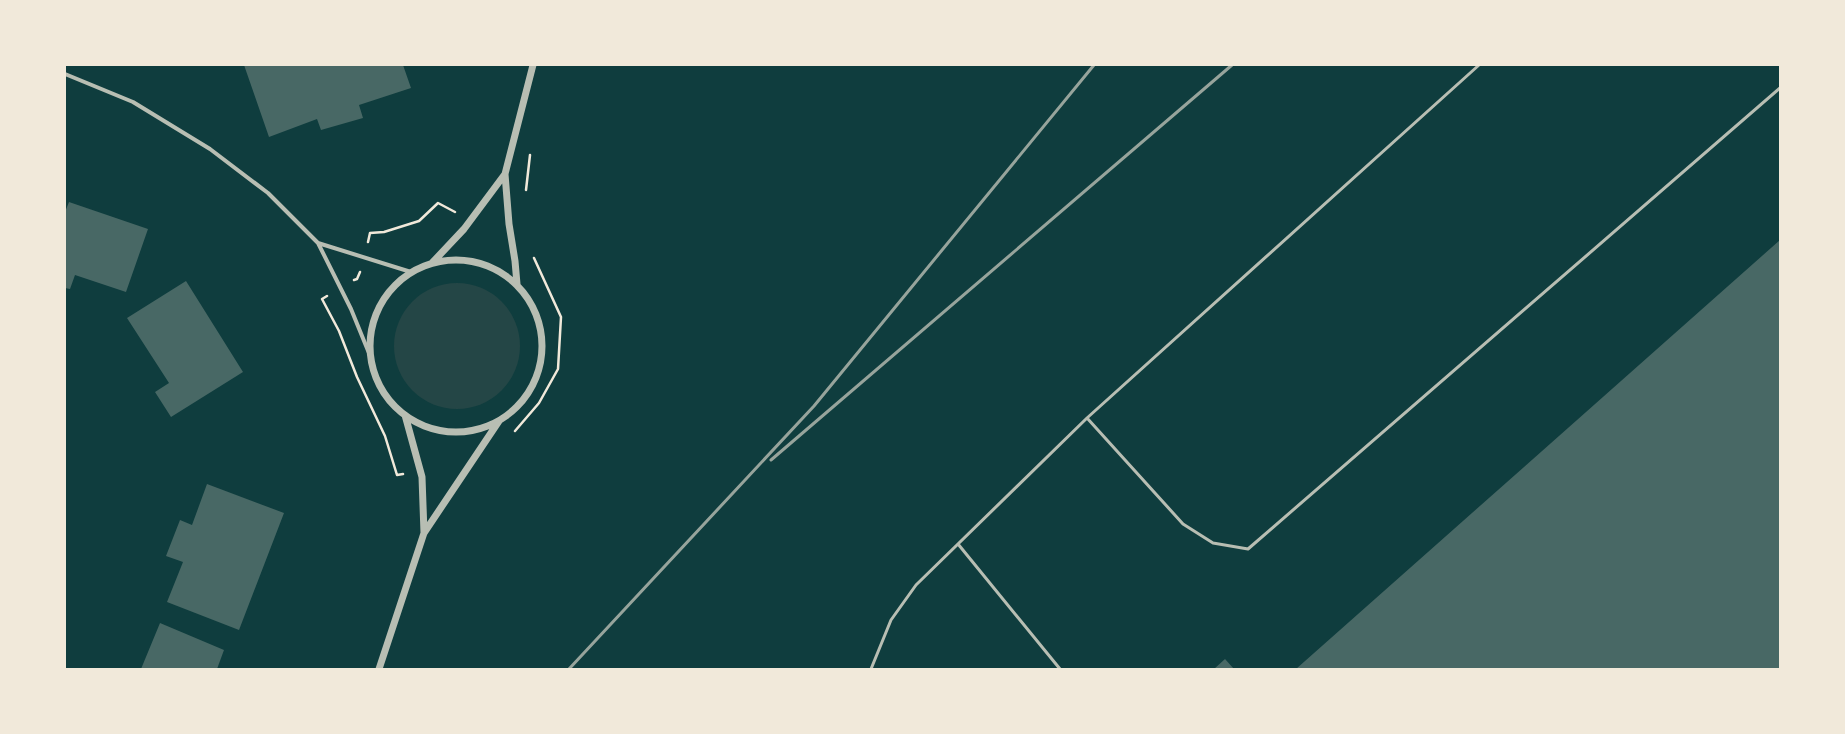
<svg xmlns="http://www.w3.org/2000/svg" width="1845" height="734" font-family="Lora,serif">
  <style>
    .green { fill: #244646 }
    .building { fill: #486865 }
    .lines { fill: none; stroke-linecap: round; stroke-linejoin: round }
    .path { stroke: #f1e9da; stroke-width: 2.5 }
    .service { stroke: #b8beb3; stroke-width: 3 }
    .minor { stroke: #b8beb3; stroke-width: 4 }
    .tertiary { stroke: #b8beb3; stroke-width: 7 }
    .rail { stroke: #97a49c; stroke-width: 3 }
  </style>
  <rect width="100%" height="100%" fill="#0f3d3e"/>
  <!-- green -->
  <path class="green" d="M394 346a63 63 0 1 1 126 0a63 63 0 1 1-126 0Z"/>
  <!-- building -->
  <path class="building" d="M244 65H403L411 88 359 105 363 118 321 130 317 119 269 137Z
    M69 202 148 229 126 292 75 275 70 289 65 288V212Z
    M1780 240V669H1296Z
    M186 281 243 372 171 417 155 392 169 383 127 318Z
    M207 484 284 513 239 630 167 602 183 562 166 556 180 520 192 525Z
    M160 623 224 650 217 669H141Z
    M1225 659 1234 669H1214Z"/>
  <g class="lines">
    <!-- path -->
    <path class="path" d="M526 190 530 155
      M368 242 370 233 384 232 419 221 438 203 455 212
      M354 280 357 279 360 272
      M327 296 322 299 339 331 357 377 385 436 397 475 403 474
      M515 431 539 403 558 369 561 317 534 258"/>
    <!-- service -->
    <path class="service" d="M1087 418 1183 524 1213 543 1248 549 1780 88
      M958 544 1060 669
      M871 669 891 620 916 585 1087 418 1479 65"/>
    <!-- minor -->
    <path class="minor" d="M65 74 133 102 210 149 268 193 318 243 351 309 371 358
      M318 243 411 272"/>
    <!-- tertiary -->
    <path class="tertiary" d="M370 346a86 86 0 1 1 172 0a86 86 0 1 1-172 0Z
      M432 263 464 229 505 174
      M517 284 515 261 509 224 505 174 533 65
      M405 415 422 477 424 533
      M379 669 424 533 499 421"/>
    <!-- rail -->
    <path class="rail" d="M771 460 1232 65
      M569 669 814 406 1094 65"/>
  </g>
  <!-- border -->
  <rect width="1845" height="734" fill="none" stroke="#f1e9da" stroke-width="132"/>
</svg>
